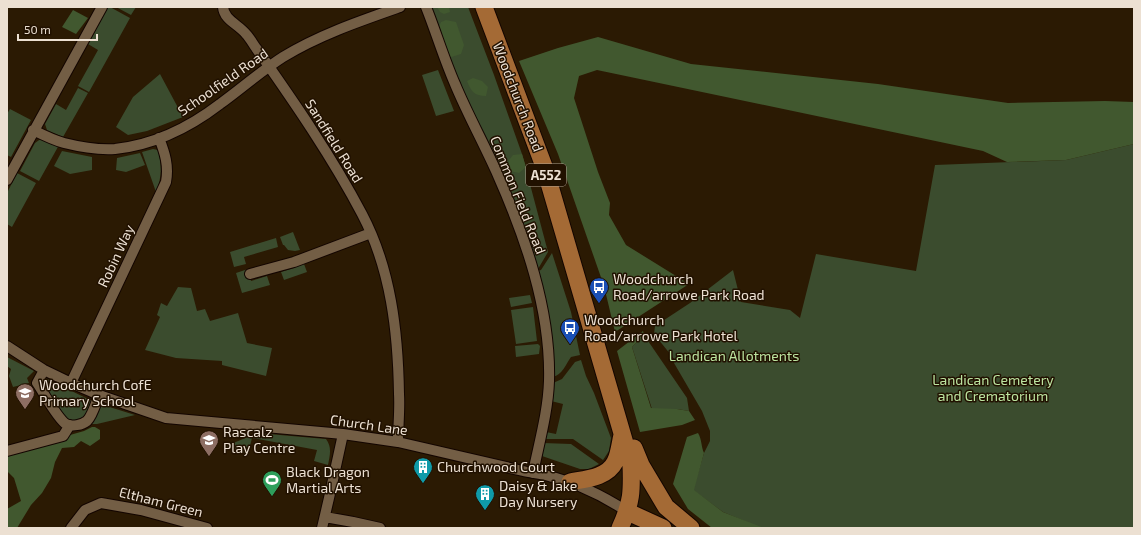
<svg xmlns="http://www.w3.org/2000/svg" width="1141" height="535" font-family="'Exo 2',sans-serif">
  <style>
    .green { fill: #3b4c2e }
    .forest { fill: #41582f }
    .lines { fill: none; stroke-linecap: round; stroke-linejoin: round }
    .minor-casing { stroke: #130500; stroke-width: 12 }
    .primary-casing { stroke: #130500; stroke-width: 19 }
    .minor { stroke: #735e45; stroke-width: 10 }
    .primary { stroke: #a46a35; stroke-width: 17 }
    .labels { text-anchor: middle; stroke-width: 3; stroke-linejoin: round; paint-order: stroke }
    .shield { fill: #211100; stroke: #afa293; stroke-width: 1 }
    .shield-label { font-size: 13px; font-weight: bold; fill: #ece0d2 }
    .street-label { font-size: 14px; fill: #ece0d2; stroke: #211100 }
    .poi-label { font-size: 14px; fill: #ece0d2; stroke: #211100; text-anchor: start }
    .park-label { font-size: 14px; fill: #bce4a0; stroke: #211100 }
  </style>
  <rect width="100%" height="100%" fill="#2b1a03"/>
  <!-- green -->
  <path class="green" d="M108 7H110L130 18 89 92 78 86 98 50 88 44Z
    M116 7H136L131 15Z
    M428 7H468L494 75 522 154 548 252 538 269 534 270 494 166Z
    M438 70 454 111 436 116 422 75Z
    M160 74 183 117 147 131 128 135 116 127 133 97Z
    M78 88 88 93 63 137 47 130 45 124 56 104 66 110Z
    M10 109 31 120 11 157 7 155V114Z
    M42 138 59 145 39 181 20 171 35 143Z
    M1134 144V528H745L747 522 723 512 693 490 704 453 710 441V431L702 411 674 363 675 360 654 334 655 326 690 303 733 270 741 302 790 310 800 318 816 254 916 271 935 165 1066 160Z
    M153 149 158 150C162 165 162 177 156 192L142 152Z
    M62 151 92 157V170L70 174 54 166Z
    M140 153 145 165 126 172 116 170 117 158Z
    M17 173 36 183 12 227 7 224V193Z
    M293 232 300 250 295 251 288 250 284 245H283L280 237Z
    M276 238 278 247 244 257 246 264 234 267 230 252Z
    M552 253 571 312 580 355 571 357C566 364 562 375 553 377L537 271 541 270Z
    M301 256 307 272 284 280 281 272 294 268 291 259Z
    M248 269 251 281 267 276 270 285 242 293 236 273Z
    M178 287 191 288 197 311 205 309 210 321 238 313 247 343 272 348 266 376 222 365V361L176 358 145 350 160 317 157 315 161 303 167 306Z
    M530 295 532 303 511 307 509 298Z
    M533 307 537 341 516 344 511 310Z
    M644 335 687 398 689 411 677 409H652L632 347Z
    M538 344 540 346 539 354 516 357 515 346Z
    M7 357 34 371 27 378 29 383 13 387 9 376 11 369 7 366Z
    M581 360 586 376 594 393 611 438 609 451 603 460 573 439H544L546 432 556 434 563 404 551 401 553 383 562 379 575 362Z
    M43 377 92 401 83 420 69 421 66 419 42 384Z
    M100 404 135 415 97 424H91Z
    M257 433 326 439C332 447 330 455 328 465L314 461 317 450 252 438 248 454 224 447Z
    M543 443 571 444 599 464 589 469H580L539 455Z"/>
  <!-- forest -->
  <path class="forest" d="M437 7H449L450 12 444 14 440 12Z
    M73 10 88 18 76 34 62 27Z
    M446 20 456 22 464 45 461 54 448 58 438 29 441 22Z
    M598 37 691 64 878 84 1008 103 1105 101 1134 102V144L1066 160 1007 162 983 151 597 70 579 76 574 98 598 172 610 203 609 215 626 245 689 284 615 332 604 286 558 154 519 61 558 48Z
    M473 78 482 81 488 87 486 96C474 96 471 91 467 81Z
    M522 154 526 167 519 173 510 171 508 167 509 160 513 155Z
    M643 331 644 335 632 347 651 408 677 409 689 411 695 420 682 425 640 432 617 351Z
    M92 427H95L100 430V439L90 446 81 441 74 447 62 448 55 462 51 478 42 493 31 505 17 528H7V509L21 501 14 478 7 471V453L84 431Z
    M698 433C702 440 701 446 704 453L694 490 723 512 764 528H712L688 509 673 484 687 437Z"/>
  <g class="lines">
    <!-- minor casing -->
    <g class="minor-casing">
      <path id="minor" d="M223 7C224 20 238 24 246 34 250 38 253 44 256 48 294 102 332 157 362 214 391 269 398 332 399 394 400 410 398 426 398 442
        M426 7C436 32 444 59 455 84 467 113 483 142 496 171 525 236 551 310 549 381 548 412 539 443 533 473
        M33 130C43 135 53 140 64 143 80 147 99 150 115 149 153 145 190 127 220 104 241 89 261 71 283 57 319 35 360 21 400 7
        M7 180 102 7
        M250 274 294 262 371 233
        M7 346 44 370 71 383 99 395 166 418 343 434 398 442 523 471C530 473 538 473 545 475 575 482 602 495 628 512
        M44 370 37 383C44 393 57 418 66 424 72 427 82 425 87 421 93 415 96 402 99 395
        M71 383 166 182C169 166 165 153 159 138
        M7 451 63 436 70 425
        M325 517 353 522 380 528
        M71 528 85 510 101 503 141 510 207 528
        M322 528 329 498 343 434"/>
    </g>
    <!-- primary casing -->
    <g class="primary-casing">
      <path id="primary" d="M484 7 545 169 631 464C632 491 632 502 620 528
        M634 448 641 465 666 507 691 528
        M570 482C585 479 607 478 615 462 619 455 620 443 622 435
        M628 512 663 528"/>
    </g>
    <!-- minor -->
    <use href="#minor" class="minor"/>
    <!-- primary -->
    <use href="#primary" class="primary"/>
  </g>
  <!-- icons -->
  <defs>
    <g id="bus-pin" transform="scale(1)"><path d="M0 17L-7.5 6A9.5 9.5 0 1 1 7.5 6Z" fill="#1a4fb4" stroke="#211100"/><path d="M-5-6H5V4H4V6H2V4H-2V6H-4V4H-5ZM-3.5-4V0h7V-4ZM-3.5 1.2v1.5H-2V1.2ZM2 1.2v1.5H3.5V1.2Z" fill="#fff"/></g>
    <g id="school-pin" transform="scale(1)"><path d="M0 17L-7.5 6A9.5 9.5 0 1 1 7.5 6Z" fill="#8d6e63" stroke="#211100"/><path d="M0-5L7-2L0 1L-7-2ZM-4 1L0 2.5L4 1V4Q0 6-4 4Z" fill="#fff"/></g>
    <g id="building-pin" transform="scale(1)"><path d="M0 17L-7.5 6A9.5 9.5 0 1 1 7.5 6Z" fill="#0f9aa8" stroke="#211100"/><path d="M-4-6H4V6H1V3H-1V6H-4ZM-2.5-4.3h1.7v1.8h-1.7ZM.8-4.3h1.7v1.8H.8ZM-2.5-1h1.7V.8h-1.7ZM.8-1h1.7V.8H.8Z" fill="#fff"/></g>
    <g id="stadium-pin" transform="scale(1)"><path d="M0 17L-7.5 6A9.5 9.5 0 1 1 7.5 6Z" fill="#2e9e5b" stroke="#211100"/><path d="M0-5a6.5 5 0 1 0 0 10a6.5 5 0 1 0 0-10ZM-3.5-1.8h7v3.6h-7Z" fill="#fff"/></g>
  </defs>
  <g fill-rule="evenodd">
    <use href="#bus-pin" x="599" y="287"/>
    <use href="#bus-pin" x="570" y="328"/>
    <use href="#school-pin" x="25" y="393"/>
    <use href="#school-pin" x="209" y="440"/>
    <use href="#building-pin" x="423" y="467"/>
    <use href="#stadium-pin" x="272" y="480"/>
    <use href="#building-pin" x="485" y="494"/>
  </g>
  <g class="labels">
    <!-- shield labels -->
    <rect class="shield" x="526" y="164" width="40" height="22" rx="3"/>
    <g class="shield-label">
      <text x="546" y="180">A552</text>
    </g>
    <!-- street labels -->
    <g class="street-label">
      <text transform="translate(223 82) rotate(-35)" y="5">Schoolfield Road</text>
      <text transform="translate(518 97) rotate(69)" y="5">Woodchurch Road</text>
      <text transform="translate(334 141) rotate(58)" y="5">Sandfield Road</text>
      <text transform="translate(518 195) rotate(68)" y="5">Common Field Road</text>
      <text transform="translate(116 256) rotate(-65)" y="5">Robin Way</text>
      <text transform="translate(369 425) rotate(8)" y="5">Church Lane</text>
      <text transform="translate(161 502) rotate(14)" y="5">Eltham Green</text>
    </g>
    <!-- poi labels -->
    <g class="poi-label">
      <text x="613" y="284">Woodchurch<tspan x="613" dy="16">Road/arrowe Park Road</tspan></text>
      <text x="584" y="325">Woodchurch<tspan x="584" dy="16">Road/arrowe Park Hotel</tspan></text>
      <text x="39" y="390">Woodchurch CofE<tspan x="39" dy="16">Primary School</tspan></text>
      <text x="223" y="437">Rascalz<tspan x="223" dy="16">Play Centre</tspan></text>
      <text x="437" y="472">Churchwood Court</text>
      <text x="286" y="477">Black Dragon<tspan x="286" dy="16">Martial Arts</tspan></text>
      <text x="499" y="491">Daisy &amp; Jake<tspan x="499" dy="16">Day Nursery</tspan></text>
    </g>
    <!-- park labels -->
    <g class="park-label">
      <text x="734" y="361">Landican Allotments</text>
      <text x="993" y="385">Landican Cemetery<tspan x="993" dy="16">and Crematorium</tspan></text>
    </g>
  </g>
  <!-- border -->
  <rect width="1141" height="535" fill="none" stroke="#ece0d2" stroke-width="16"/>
  <!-- scale -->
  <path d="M18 34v6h79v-6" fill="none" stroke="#ece0d2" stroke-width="2"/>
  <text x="24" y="34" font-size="12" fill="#ece0d2" stroke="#211100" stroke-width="3" paint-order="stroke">50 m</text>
</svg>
